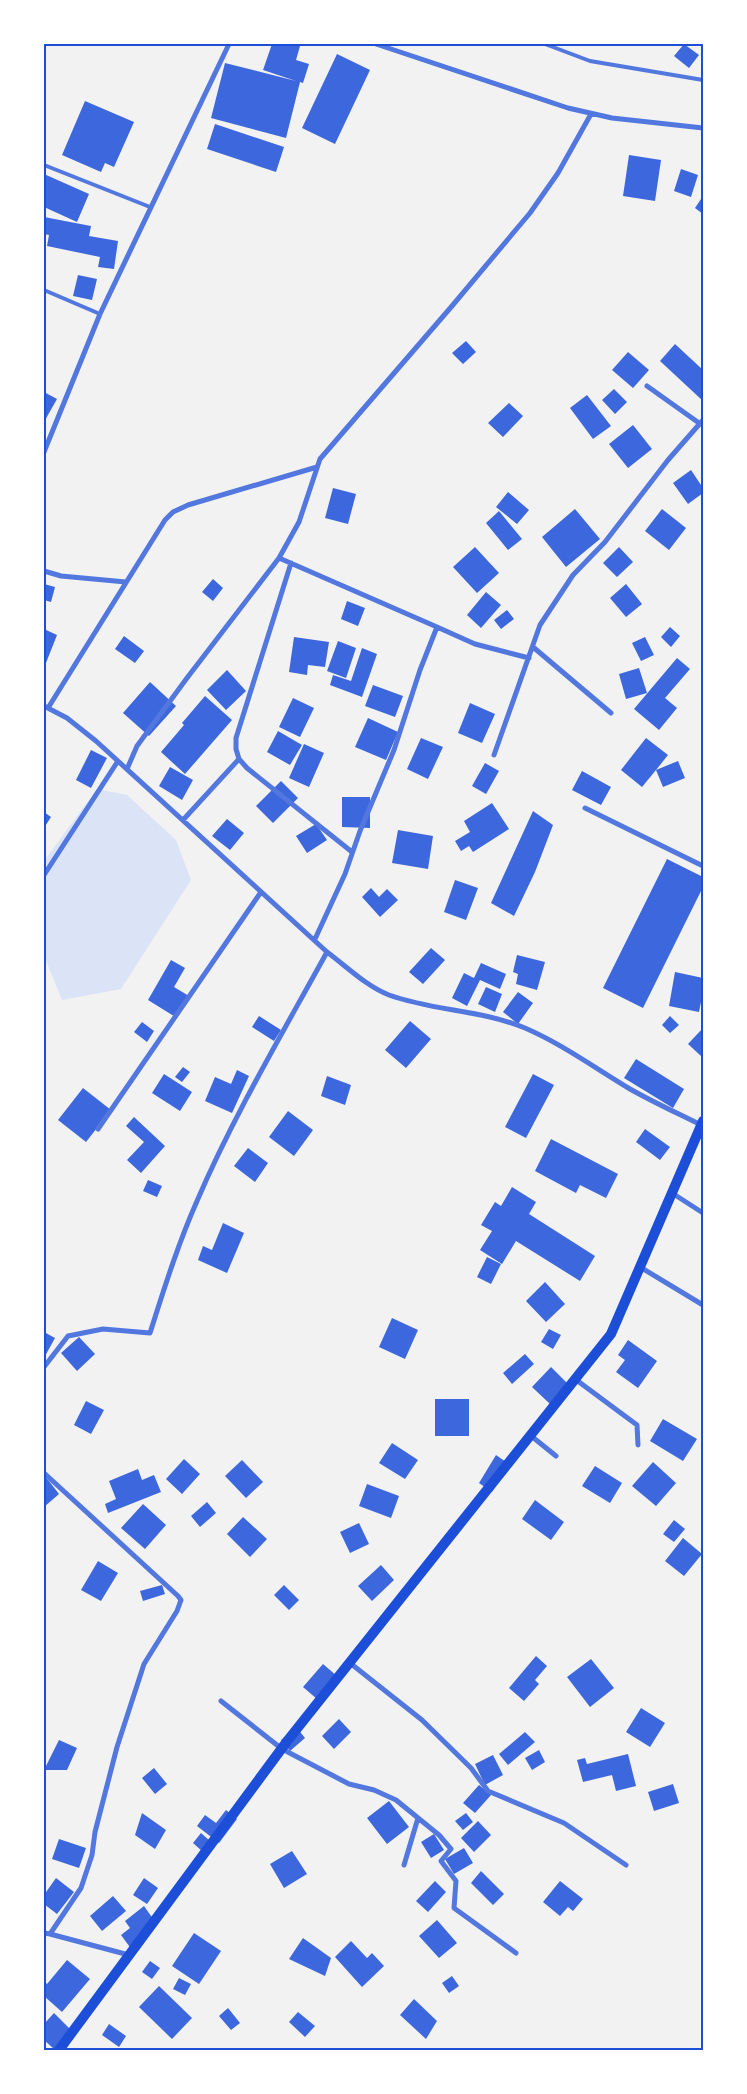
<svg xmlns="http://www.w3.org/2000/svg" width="747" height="2094" viewBox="0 0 747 2094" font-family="'Work Sans',sans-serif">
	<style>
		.green { fill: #dbe4f7 }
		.building { fill: #3d67dc }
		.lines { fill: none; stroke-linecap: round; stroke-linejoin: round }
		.service { stroke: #5277de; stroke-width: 4 }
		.minor { stroke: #5277de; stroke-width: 5 }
		.secondary { stroke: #1d4ed8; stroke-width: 10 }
		.neatline { fill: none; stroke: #1d4ed8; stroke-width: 2 }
	</style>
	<rect width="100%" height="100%" fill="#f2f2f2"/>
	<path class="green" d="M97 789 127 795 176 840 191 880 121 989 62 1000 44 956V861Z"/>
	<path class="building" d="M272 44H294L300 46 296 60 309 64 303 83 300 82 286 138 211 118 225 63 296 81 263 70Z
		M684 44 699 55 689 68 674 56Z
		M337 54 370 70 335 144 302 128Z
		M85 101 134 122 114 167 105 163 101 172 62 155Z
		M215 124 284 147 276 172 207 149Z
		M629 155 661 160 655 201 623 196Z
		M681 169 698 175 691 197 674 191Z
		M44 174 89 194 77 222 44 207Z
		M703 196V214L695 208Z
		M44 217 91 226 89 236 118 241 114 269 98 267 100 257 47 246 49 235 44 234Z
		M78 275 97 279 92 300 73 296Z
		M466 341 476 352 463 364 452 353Z
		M675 344 703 370V401L660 361Z
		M628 352 649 370 633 388 612 370Z
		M614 389 627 402 615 414 602 400Z
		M44 392 57 399 44 422Z
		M587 395 611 426 593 439 570 408Z
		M509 403 523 416 503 437 488 423Z
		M633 425 652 449 628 468 609 444Z
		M691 470 703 488V493L688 504 673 483Z
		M333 488 356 494 348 524 325 518Z
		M508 492 529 510 517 524 496 507Z
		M575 509 600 539 566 567 542 537Z
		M662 509 686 528 669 550 645 531Z
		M499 511 522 539 508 550 486 523Z
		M475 547 499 573 477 593 453 567Z
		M619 547 633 562 617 577 603 563Z
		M213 579 223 588 213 601 202 592Z
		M44 584 55 587 51 602 44 600Z
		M626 584 642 604 626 617 610 598Z
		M486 592 501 605 481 628 467 615Z
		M347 601 365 608 358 626 341 619Z
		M507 610 514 619 501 629 494 620Z
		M670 627 680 636 671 647 661 637Z
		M44 629 57 635 44 668Z
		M124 636 144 651 135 663 115 649Z
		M294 637 329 642 325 667 308 665 307 675 289 672Z
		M645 637 654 655 641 661 632 643Z
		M338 641 356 648 346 678 327 671Z
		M362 648 377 654 362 697 330 685 333 675 351 681Z
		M677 658 690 669 665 698 677 708 659 730 634 709Z
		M639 668 647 693 626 699 619 674Z
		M227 670 246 691 226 710 207 690Z
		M150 682 176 706 149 736 123 713Z
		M373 685 403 696 395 717 365 706Z
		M205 696 232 720 185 774 161 752 184 725 182 723Z
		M293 698 314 708 300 737 279 727Z
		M470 703 495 714 482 743 458 733Z
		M368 718 398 732 386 760 355 747Z
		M278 731 302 745 290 765 267 752Z
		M421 738 443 747 428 779 407 769Z
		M646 738 668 755 656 770 678 761 685 778 663 787 656 770 642 787 621 770Z
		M304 744 324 753 309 787 289 778Z
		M91 750 107 758 91 788 76 780Z
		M485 763 499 771 486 794 472 786Z
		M170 767 193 780 182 800 159 786Z
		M582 771 611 787 601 805 572 790Z
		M281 781 298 798 273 823 256 806Z
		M342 797H370V828L342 827Z
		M492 803 509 829 473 852 469 846 461 851 455 841 470 832 464 821Z
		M533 811 553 825 535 872 514 916 491 903Z
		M44 812 51 817 44 828Z
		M227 819 244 833 230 850 212 836Z
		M316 824 327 840 307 853 296 836Z
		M398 830 433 836 428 869 392 863Z
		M667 859 703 877V887L643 1008 603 988Z
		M455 880 478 888 466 920 444 912Z
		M371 888 379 897 387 889 398 900 380 917 362 897Z
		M431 948 445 960 423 984 409 972Z
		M517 955 545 962 537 990 516 984 518 974 513 972Z
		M171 960 185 968 174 987 189 996 177 1018 148 1000Z
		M481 963 506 974 500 989 480 980 467 1006 452 998 464 973 474 978Z
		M675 972 703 978V992L699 1012 669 1006Z
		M486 987 502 994 495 1012 478 1004Z
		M518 992 533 1003 518 1024 503 1012Z
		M259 1016 281 1030 274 1041 252 1027Z
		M670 1016 679 1025 670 1033 662 1025Z
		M410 1021 431 1039 406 1068 385 1050Z
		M142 1022 154 1031 147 1042 134 1032Z
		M703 1028V1054L701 1056 688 1044Z
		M636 1059 684 1089 673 1108 624 1078Z
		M183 1067 190 1072 182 1082 175 1077Z
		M237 1070 249 1076 232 1113 205 1101 215 1077 231 1084Z
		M164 1074 192 1092 180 1111 152 1093Z
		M533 1074 554 1085 526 1138 505 1127Z
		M327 1076 351 1085 345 1105 321 1096Z
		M83 1088 111 1110 86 1142 58 1120Z
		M288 1111 313 1130 294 1156 269 1137Z
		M134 1117 165 1146 141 1173 127 1160 144 1142 126 1126Z
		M645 1129 670 1147 660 1160 636 1142Z
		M551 1139 618 1174 606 1198 580 1185 576 1193 535 1171Z
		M248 1148 268 1163 255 1182 234 1166Z
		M148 1180 162 1186 157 1197 143 1191Z
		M512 1187 536 1202 529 1214 595 1256 580 1281 516 1241 502 1264 480 1250 492 1231 481 1225 495 1202 501 1206Z
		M223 1223 244 1233 227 1273 198 1260 203 1246 212 1250Z
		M487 1257 501 1264 491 1284 477 1277Z
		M545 1282 565 1304 546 1322 526 1301Z
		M392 1318 418 1330 405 1359 379 1347Z
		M549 1329 561 1335 553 1349 541 1342Z
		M44 1332 55 1338 44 1358Z
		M79 1337 95 1354 77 1371 61 1353Z
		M628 1340 657 1361 638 1388 616 1372 625 1360 618 1355Z
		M525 1354 534 1364 512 1384 503 1373Z
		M551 1367 569 1385 550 1404 532 1387Z
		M435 1399H469V1436H435Z
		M86 1401 104 1410 91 1434 74 1425Z
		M663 1419 697 1439 683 1461 650 1441Z
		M392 1443 418 1460 405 1479 379 1463Z
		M496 1455 509 1464 492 1492 479 1483Z
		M184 1459 200 1474 182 1494 166 1479Z
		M242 1460 263 1482 246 1498 225 1476Z
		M653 1462 676 1483 656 1506 632 1486Z
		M595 1466 622 1483 610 1503 582 1486Z
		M138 1469 142 1480 154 1475 161 1492 108 1513 105 1504 116 1499 109 1481Z
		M45 1476 59 1494 44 1507V1478Z
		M367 1484 399 1496 391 1518 359 1506Z
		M535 1500 564 1522 551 1540 522 1519Z
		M207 1502 216 1513 200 1527 191 1516Z
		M143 1504 166 1525 145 1549 121 1528Z
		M243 1517 267 1539 250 1557 227 1534Z
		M674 1520 685 1529 674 1542 663 1534Z
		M359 1523 369 1544 350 1553 340 1532Z
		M683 1538 702 1554 684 1576 665 1561Z
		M98 1561 118 1573 101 1601 81 1590Z
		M381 1565 394 1580 372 1601 358 1586Z
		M162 1585 165 1594 143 1601 140 1591Z
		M284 1585 299 1600 289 1610 274 1595Z
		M536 1656 547 1666 535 1680 539 1684 524 1701 509 1688Z
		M591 1659 614 1688 590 1707 567 1677Z
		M323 1664 337 1676 317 1699 303 1687Z
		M641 1708 665 1723 650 1747 626 1732Z
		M339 1719 351 1732 334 1749 322 1736Z
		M297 1728 305 1738 290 1751 281 1740Z
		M525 1732 535 1742 508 1765 499 1754Z
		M59 1740 77 1748 67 1770H44Z
		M539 1750 545 1762 532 1770 525 1758Z
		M628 1754 636 1786 616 1791 612 1775 583 1782 577 1760 585 1758 587 1764Z
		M493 1755 503 1775 485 1785 475 1764Z
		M154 1768 167 1784 155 1794 142 1778Z
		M673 1784 679 1803 654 1811 648 1792Z
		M479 1785 491 1795 475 1813 463 1803Z
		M389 1801 409 1827 387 1844 367 1818Z
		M226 1810 237 1819 219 1843 197 1826 205 1815 216 1823Z
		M142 1813 166 1830 155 1849 135 1835Z
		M466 1813 473 1822 463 1830 455 1821Z
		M478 1821 491 1835 474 1852 461 1838Z
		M201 1833 210 1841 202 1851 193 1843Z
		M434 1834 444 1850 431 1858 421 1842Z
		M59 1839 86 1848 79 1868 52 1859Z
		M464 1848 473 1863 454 1874 445 1859Z
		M292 1851 307 1874 284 1888 270 1864Z
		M481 1871 504 1894 493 1905 471 1883Z
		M56 1878 74 1892 57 1914 44 1904V1895Z
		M144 1878 158 1888 147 1904 133 1895Z
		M435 1881 446 1892 428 1912 416 1901Z
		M560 1881 583 1899 573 1911 568 1907 560 1916 543 1902Z
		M113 1896 126 1911 102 1931 90 1916Z
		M144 1906 156 1923 132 1950 121 1935 130 1928 125 1921Z
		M437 1920 457 1943 439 1958 419 1936Z
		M194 1933 221 1951 199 1984 172 1966Z
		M303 1938 331 1958 325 1976 289 1959Z
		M351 1941 367 1958 372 1953 384 1966 362 1987 335 1957Z
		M67 1960 90 1979 62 2012 44 1996V1981L47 1984Z
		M150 1961 160 1968 152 1979 142 1972Z
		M452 1976 459 1986 449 1993 442 1983Z
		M179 1978 191 1984 185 1995 173 1989Z
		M159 1986 192 2018 172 2039 139 2007Z
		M414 1999 437 2021 426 2039 400 2015Z
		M228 2008 240 2023 231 2030 219 2016Z
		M298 2012 315 2026 305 2037 289 2022Z
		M54 2013 71 2030 54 2049 44 2040V2024Z
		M109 2024 126 2036 119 2047 102 2035Z"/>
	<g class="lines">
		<path class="service" d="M545 44 590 61 703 80
			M44 165 150 207
			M44 290 100 314"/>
		<path class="minor" d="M376 44 568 108 612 118 703 128
			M647 386 699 423
			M44 452 100 314 229 44
			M279 558 437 627 420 670 394 750 360 831 345 874 315 939
			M291 563 236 738V749L239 759 247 768 352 852
			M44 571 61 576 126 582
			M437 627 475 644 529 658
			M533 647 611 713
			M44 706 67 718 96 741 327 952C346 966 366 986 389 995 433 1011 482 1010 525 1028 562 1044 595 1068 630 1089 653 1102 677 1113 701 1125
			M48 708 165 520 173 512 188 505 317 467
			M494 755 540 625 573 575 605 542 668 460 703 420
			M127 769 137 746 187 678 279 558 299 522 320 459 452 306 530 213 558 173 591 114
			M585 808 703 866
			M183 820 239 759
			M44 875 118 761
			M98 1129 261 892
			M672 1193 703 1213
			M640 1267 703 1305
			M44 1367 68 1336 103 1329 150 1333C164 1289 178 1244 197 1201 234 1115 282 1034 327 952
			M575 1379 637 1425 638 1445
			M530 1435 556 1456
			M44 1473 178 1596 181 1600 177 1611 144 1664 117 1747 95 1832 92 1855 81 1888 50 1934 44 1933
			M350 1663 422 1720 471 1768 488 1791 564 1823 626 1865
			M221 1701 282 1749 349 1784 374 1790 396 1800 439 1835 451 1849 441 1861 456 1881 454 1908 516 1953
			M404 1865 418 1818
			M50 1934 129 1955"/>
		<path class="secondary" d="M59 2050 288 1740 611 1334 703 1121"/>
	</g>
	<rect width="747" height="2094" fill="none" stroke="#ffffff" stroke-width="90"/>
	<rect x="45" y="45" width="657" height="2004" class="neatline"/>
</svg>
